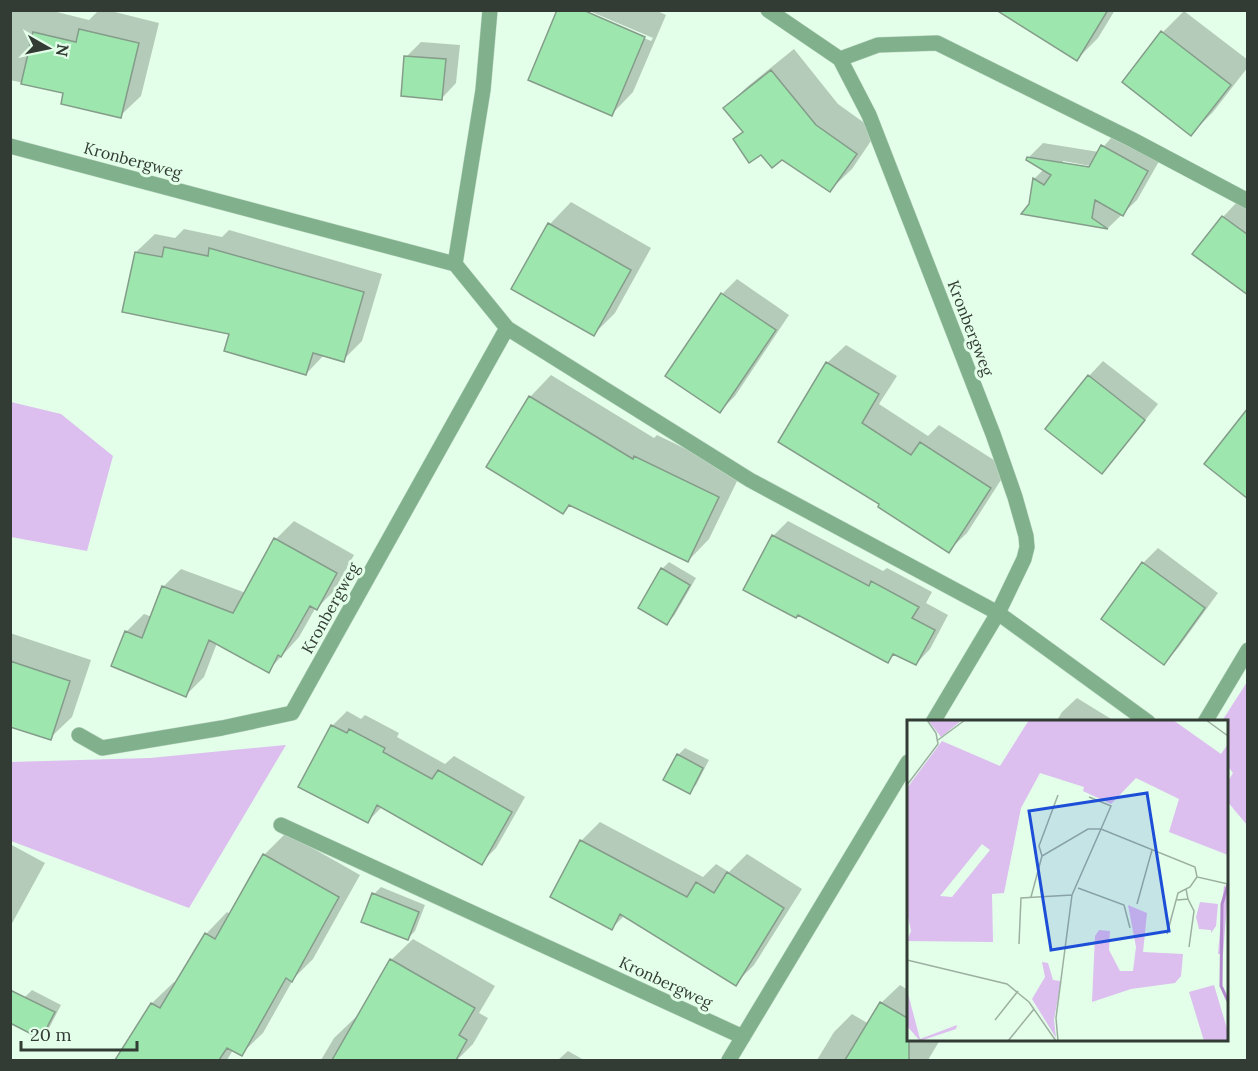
<svg xmlns="http://www.w3.org/2000/svg" width="1258" height="1071" viewBox="0 0 1258 1071" font-family="Lora,serif">
	<style>
		.green { fill: #dcbeef }
		.shadow { fill: #0003; fill-rule: evenodd }
		.building { fill: #9de7af; stroke: #849c89; stroke-width: 1.5 }
		.lines { fill: none; stroke-linecap: round; stroke-linejoin: round }
		.lane-casing { stroke: #c3dbc8; stroke-width: 16 }
		.street-casing { stroke: #c3dbc8; stroke-width: 16 }
		.lane { stroke: #80b18c; stroke-width: 15 }
		.street { stroke: #80b18c; stroke-width: 15 }
		.labels { text-anchor: middle; dominant-baseline: central; stroke-width: 6; stroke-linejoin: round; paint-order: stroke }
		.street-label { font-size: 16px; fill: #323c34; stroke: #e3fee9 }
		.inset-river { fill: none; stroke: #b48ace; stroke-width: 3 }
		.inset-road { fill: none; stroke: #9cb0a1; stroke-width: 1.5 }
		.view { fill: #1d4ed8; fill-opacity: 0.15; stroke: #1d4ed8; stroke-width: 3 }
		.inset-edge { fill: none; stroke: #323c34; stroke-width: 3 }
	</style>
	<rect width="100%" height="100%" fill="#e3fee9"/>
	<path class="green" d="M11 402 61 414 113 456 87 551 11 537Z
		M1247 682V825L1227 801V783L1233 773 1227 765 1226 722 1222 721Z
		M286 745 189 908 11 841V762L150 758Z"/>
	<path class="shadow" d="M10 10H49L89 20 99 10H107L159 23 141 96 120 116 65 92 10 80Z
		M579 10 651 41 653 38 587 10H655L666 15 633 92 612 114Z
		M1022 10H1115L1098 38 1077 59Z
		M1184 11 1248 60V67L1213 112 1191 134 1163 32Z
		M421 42 460 45 456 83 442 98 406 57Z
		M794 49 838 104 877 132 852 169 830 190 782 158 761 153 735 139 744 131 725 108 747 87Z
		M1117 131 1162 156 1137 200 1108 228 1024 213 1030 205 1034 179 1044 169 1029 157 1043 143 1099 152ZM1063 161 1096 167V170L1063 164Z
		M571 202 651 248 615 313 594 334 513 289 550 224Z
		M1237 202 1248 210V274L1223 217Z
		M184 229 222 237 229 230 382 274 362 341 343 360 324 355 306 374 231 333 136 252 155 234 175 238Z
		M737 279 789 315 735 396 720 411 722 294Z
		M846 345 897 376 879 404 928 436 939 425 1008 469 967 533 948 551 882 504 827 363Z
		M1103 361 1158 404 1116 457 1102 472 1047 429 1089 376Z
		M551 375 654 438 657 435 740 475 709 539 688 561 571 504 563 512 530 397Z
		M294 521 354 555 335 590 317 608 316 607 299 637 268 671 217 643 204 677 186 695 126 632 144 614 152 617 163 587 181 569 246 593 276 539Z
		M788 521 883 571 887 568 932 592 926 603 948 615 930 649 916 664 896 653 888 661 799 614 745 589 773 536Z
		M1158 548 1218 593 1178 648 1164 663 1103 618 1143 563Z
		M669 562 696 578 674 616 667 623 662 569Z
		M10 633 91 660 72 717 50 738 10 725Z
		M1077 698 1116 722H1056L1062 712Z
		M347 711 361 719 365 715 399 733 397 737 445 764 454 756 525 797 496 848 481 863 383 806 367 822 332 726Z
		M685 748 709 760 696 785 689 792 678 755Z
		M600 822 703 877 716 864 729 872 747 854 802 889 754 965 735 984 625 915 612 928 552 896 581 841Z
		M286 833 360 875 313 959 294 978 263 1033 241 1054 233 1050 227 1060H117L152 1003 174 982 177 984 206 934 227 912 230 914 264 855Z
		M10 844 45 863 10 927Z
		M381 887 425 905 415 931 408 938 374 894Z
		M413 939 495 986 479 1013 488 1018 473 1044 457 1060H321L334 1038 356 1017 358 1018 391 960Z
		M900 985 908 990V1040H940L928 1060H817L834 1032 852 1014 869 1024 881 1003Z
		M32 990 61 1005 48 1030 41 1037 12 1022 25 997Z
		M568 1051 584 1060H558Z"/>
	<path class="building" d="M557 10H583L645 37 612 116 528 80Z
		M996 10H1108L1077 61Z
		M79 29 139 43 121 118 61 104 63 93 21 84 33 32 76 42Z
		M1161 31 1231 85 1191 136 1122 82Z
		M404 56 446 59 442 100 401 96Z
		M771 70 816 125 857 154 830 192 782 160 772 168 761 155 749 163 733 139 743 132 723 108Z
		M1101 145 1148 171 1123 216 1095 200 1092 218 1108 229 1021 214 1029 204 1033 178 1044 185 1051 175 1026 160 1027 157 1089 167Z
		M1222 216 1248 235V295L1192 254Z
		M548 223 631 270 594 336 511 289Z
		M164 247 208 256 209 248 364 292 344 362 313 353 306 375 224 351 229 334 122 312 135 252 162 257Z
		M721 293 776 330 720 413 665 376Z
		M826 362 879 394 862 423 911 455 920 442 991 488 949 553 878 507 879 504 778 442Z
		M1088 375 1145 420 1102 474 1045 429Z
		M529 396 633 459 634 456 719 497 688 562 569 505 563 514 486 467Z
		M1248 408V499L1204 464Z
		M772 535 869 586 871 581 919 607 912 618 935 630 916 665 893 654 888 663 798 615 796 618 743 590Z
		M274 538 337 573 317 610 310 606 281 657 278 655 269 673 209 640 186 697 111 666 125 631 142 638 162 586 233 613Z
		M1142 562 1205 608 1164 665 1101 619Z
		M661 568 690 585 667 625 638 608Z
		M10 661 70 681 51 740 10 727Z
		M331 725 347 733 349 729 385 748 383 752 432 779 438 770 512 812 482 865 377 805 368 823 298 787Z
		M677 754 703 768 690 794 663 780Z
		M580 840 687 897 696 882 714 893 727 872 784 908 736 986 620 914 612 930 550 897Z
		M263 854 339 897 292 982 286 978 242 1056 227 1048 219 1060H115L151 1003 160 1008 205 933 215 939Z
		M372 893 419 912 408 940 361 922Z
		M390 959 475 1008 459 1035 467 1040 456 1060H332Z
		M10 990 55 1012 41 1039 10 1023Z
		M880 1002 909 1019V1060H845Z"/>
	<g class="lines">
		<g class="lane-casing">
			<path id="lane" d="M998 613 1148 722
				M1205 722 1248 650"/>
		</g>
		<g class="street-casing">
			<path id="street" d="M768 10 840 59 869 115 993 434 1015 497 1026 536 1027 547 1024 559 998 613
				M840 59 878 45 937 43 1133 140 1248 201
				M10 146 455 264 507 328 750 480 998 613 933 722
				M455 264 483 90 490 10
				M79 735 102 748 222 728 292 713 507 328
				M281 825 743 1037
				M729 1060 908 762"/>
		</g>
		<use href="#lane" class="lane"/>
		<use href="#street" class="street"/>
	</g>
	<g class="labels">
		<g class="street-label">
			<text transform="translate(133 160) rotate(15)">Kronbergweg</text>
			<text transform="translate(971 328) rotate(69)">Kronbergweg</text>
			<text transform="translate(330 608) rotate(-61)">Kronbergweg</text>
			<text transform="translate(666 982) rotate(25)">Kronbergweg</text>
		</g>
	</g>
	<g transform="translate(907 720)">
		<rect width="321" height="321" fill="#e3fee9"/>
		<path d="M21 0H55L34 17ZM122 0H266L314 34 321 24V135L262 112 272 79 229 58 204 84 176 71 177 67 133 53 114 88 97 173 85 174 86 222 0 221 4 211 0 191V68L35 21 93 46ZM75 124 83 130 45 177 33 176ZM317 165 321 171 316 234H311ZM293 182 311 184 309 206 304 213V210L292 209 289 197ZM221 185 240 193 236 232 276 234 274 256 268 263 224 269 185 282 188 216 192 210 203 211 202 230 213 251H226L229 227ZM135 242 141 243 146 260 154 261 147 300 149 318 125 279 138 257ZM307 265 321 312V321H297L282 272ZM0 270 13 319 50 305 49 309 13 321 0 306Z" fill="#dcbeef" fill-rule="evenodd"/>
		<path class="inset-river" d="M321 164 315 184 314 266 321 281"/>
		<path class="inset-road" d="M299 0 321 16M31 20 58 0M0 65 31 24 29 13 20 0M135 136 132 126 151 75M171 168 217 185 223 208M124 177 135 136 181 109H194L204 86 182 77M281 179 287 191 282 227M270 180 281 179 279 169M230 184 245 130M260 214 271 173 283 167 290 157M112 224 114 178 165 175M0 240 100 264 122 282 149 321M88 300 111 271M101 321 127 289M151 321 149 298 165 175 194 109 288 147 290 157 321 164"/>
		<path class="view" d="M240 73 262 211 144 230 122 91Z"/>
		<rect width="321" height="321" class="inset-edge"/>
	</g>
	<rect width="1258" height="1071" fill="none" stroke="#323c34" stroke-width="24"/>
	<g transform="translate(48 48) rotate(99)" stroke="#e3fee9" stroke-width="4.5" paint-order="stroke">
	<path d="M0-4.5L10 22L0 15L-10 22Z" fill="#323c34"/>
	<text y="-9" font-size="16" font-weight="bold" text-anchor="middle" fill="#323c34">N</text>
	</g>
	<path d="M21 1041v9h116v-9" fill="none" stroke="#323c34" stroke-width="3"/>
	<text x="30" y="1041" font-size="18" fill="#323c34" stroke="#e3fee9" stroke-width="4.5" paint-order="stroke">20 m</text>
</svg>
